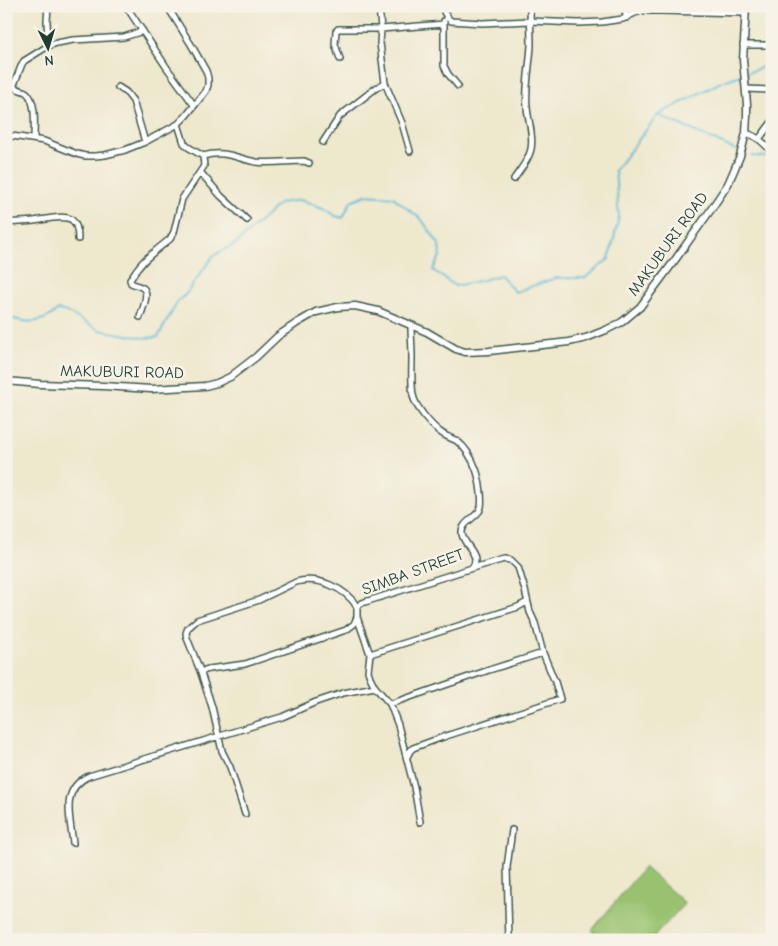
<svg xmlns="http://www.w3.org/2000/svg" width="778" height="946" viewBox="0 0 778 946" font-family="'Comic Neue',sans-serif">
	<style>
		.green { fill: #99c26f; stroke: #5c8052 }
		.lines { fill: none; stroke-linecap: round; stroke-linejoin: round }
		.stream { stroke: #54b7d2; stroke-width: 2 }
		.minor-casing { stroke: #3e574b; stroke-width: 8 }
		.tertiary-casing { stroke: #3e574b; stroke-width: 9 }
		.minor { stroke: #fff; stroke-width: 5 }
		.tertiary { stroke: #fff; stroke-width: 6 }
		.labels { text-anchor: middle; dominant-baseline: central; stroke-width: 5; stroke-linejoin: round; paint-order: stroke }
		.street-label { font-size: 16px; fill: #1f3d34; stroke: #f7f3e8 }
	</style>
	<rect width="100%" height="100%" fill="#f7f3e8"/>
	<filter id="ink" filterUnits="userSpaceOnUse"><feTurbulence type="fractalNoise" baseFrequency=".02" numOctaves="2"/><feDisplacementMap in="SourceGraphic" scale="10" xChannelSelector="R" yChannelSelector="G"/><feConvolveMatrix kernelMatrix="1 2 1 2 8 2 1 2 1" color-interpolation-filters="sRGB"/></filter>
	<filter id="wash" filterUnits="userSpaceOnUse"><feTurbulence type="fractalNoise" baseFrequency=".0096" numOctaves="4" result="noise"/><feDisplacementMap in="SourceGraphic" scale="20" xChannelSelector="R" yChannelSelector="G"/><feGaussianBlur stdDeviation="1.12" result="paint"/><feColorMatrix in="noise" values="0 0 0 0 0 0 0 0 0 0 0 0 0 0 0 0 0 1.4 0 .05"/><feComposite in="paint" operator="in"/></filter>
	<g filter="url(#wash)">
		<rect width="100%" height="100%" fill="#eee8cd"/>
		<path class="green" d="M644 867 685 903 651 940H603L592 930Z"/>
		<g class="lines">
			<path class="stream" d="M658 115 736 150
				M752 156 772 157
				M6 318C12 318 17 320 23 321 36 324 49 318 58 310L67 312 99 330 144 338 158 337 178 301 186 294 213 256 237 243 280 203 301 200 323 208 335 216 343 218 351 201 366 195 393 197 422 220 439 244 440 256 433 270 455 286 483 280 500 275 515 292 556 278H585L609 259 619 217 615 170 658 115 721 82 772 64"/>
		</g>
	</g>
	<g filter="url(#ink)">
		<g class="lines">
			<g class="minor-casing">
				<path id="minor" d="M48 6 47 21 48 46
					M126 6 167 68 194 105
					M379 6 381 29 380 43 385 83 402 123 410 151
					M443 6 444 12 447 17 451 21 482 23 530 21 578 23 602 22 623 19 635 13 642 11H661L745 13
					M625 6 626 18
					M444 21V66L448 74 458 86
					M743 45H772
					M340 59 335 44 336 31 338 29H381L444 24
					M118 87 126 92 133 101 145 142
					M746 89 772 90
					M746 133C757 136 765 143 772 153
					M6 135 44 141 77 154 85 156H95L105 155 125 150 145 142 178 124 186 116 206 91 208 85V78L206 71 192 46 167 6
					M34 139C34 126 37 103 27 93 24 90 18 90 13 87L22 64 24 61 48 46 57 43 73 40 124 37 143 31
					M759 139 772 122
					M323 142 340 116 376 88 385 83
					M203 156C226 150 235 158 256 162 272 164 288 161 304 161L309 163
					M200 172 221 196 247 220
					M514 179C520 170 529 160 531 149 534 135 528 121 527 107 525 86 530 66 531 45 531 32 530 19 530 6
					M6 223C15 222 25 222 34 221 43 220 64 214 72 220 77 224 78 233 78 239
					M140 317C142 310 150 294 143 288 140 286 135 285 131 283L130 280C141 260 153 253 170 239L174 232 182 199 204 166 203 156 188 147 184 143 178 124
					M411 326C411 336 412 347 412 357 412 369 411 383 413 395 415 407 431 425 440 432 445 436 451 438 457 441 466 448 472 458 476 469 479 477 484 502 480 510 474 519 461 523 462 534 464 546 482 555 472 568L368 601 362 603 357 607V617L370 654 368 671 370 677 375 687 390 704 398 725 414 787 420 822
					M370 654 518 607 527 602
					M201 673 187 638 186 633 188 628 197 620 259 600 296 582C318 576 346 588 357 607
					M390 704 489 670 543 653
					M407 757 410 751 413 748 443 737 560 699 555 682 543 653 535 623 530 612 525 590 518 567 511 560 505 559 472 568
					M245 814 230 767 222 751 212 707 201 673 205 670 209 669 245 664 346 630 354 624 357 617
					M73 843C70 817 60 789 89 776L249 727 282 717 316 702 343 693 375 687
					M509 940 507 867 512 830"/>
			</g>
			<g class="tertiary-casing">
				<path id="tertiary" d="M6 381 40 384 103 386 151 389 205 386 217 383 230 377 256 357 278 336 297 323 316 312 338 307 355 306 378 311 427 332 456 349 465 352 489 351 569 342 586 338 606 330 622 322 640 307 675 260 710 211 728 184 735 168 740 156 746 133 747 116V104L743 60 746 6"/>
			</g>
			<use href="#minor" class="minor"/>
			<use href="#tertiary" class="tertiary"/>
		</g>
	</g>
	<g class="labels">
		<g class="street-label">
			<text transform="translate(668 244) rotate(-54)">MAKUBURI ROAD</text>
			<text transform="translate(122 372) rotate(1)">MAKUBURI ROAD</text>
			<text transform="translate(413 572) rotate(-20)">SIMBA STREET</text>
		</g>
	</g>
	<rect width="778" height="946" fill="none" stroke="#f7f3e8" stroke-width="25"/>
	<g transform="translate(48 48) rotate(175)" stroke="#f7f3e8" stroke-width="4" paint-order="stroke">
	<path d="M0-4L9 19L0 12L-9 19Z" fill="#1f3d34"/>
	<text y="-8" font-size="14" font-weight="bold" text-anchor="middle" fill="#1f3d34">N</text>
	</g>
</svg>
